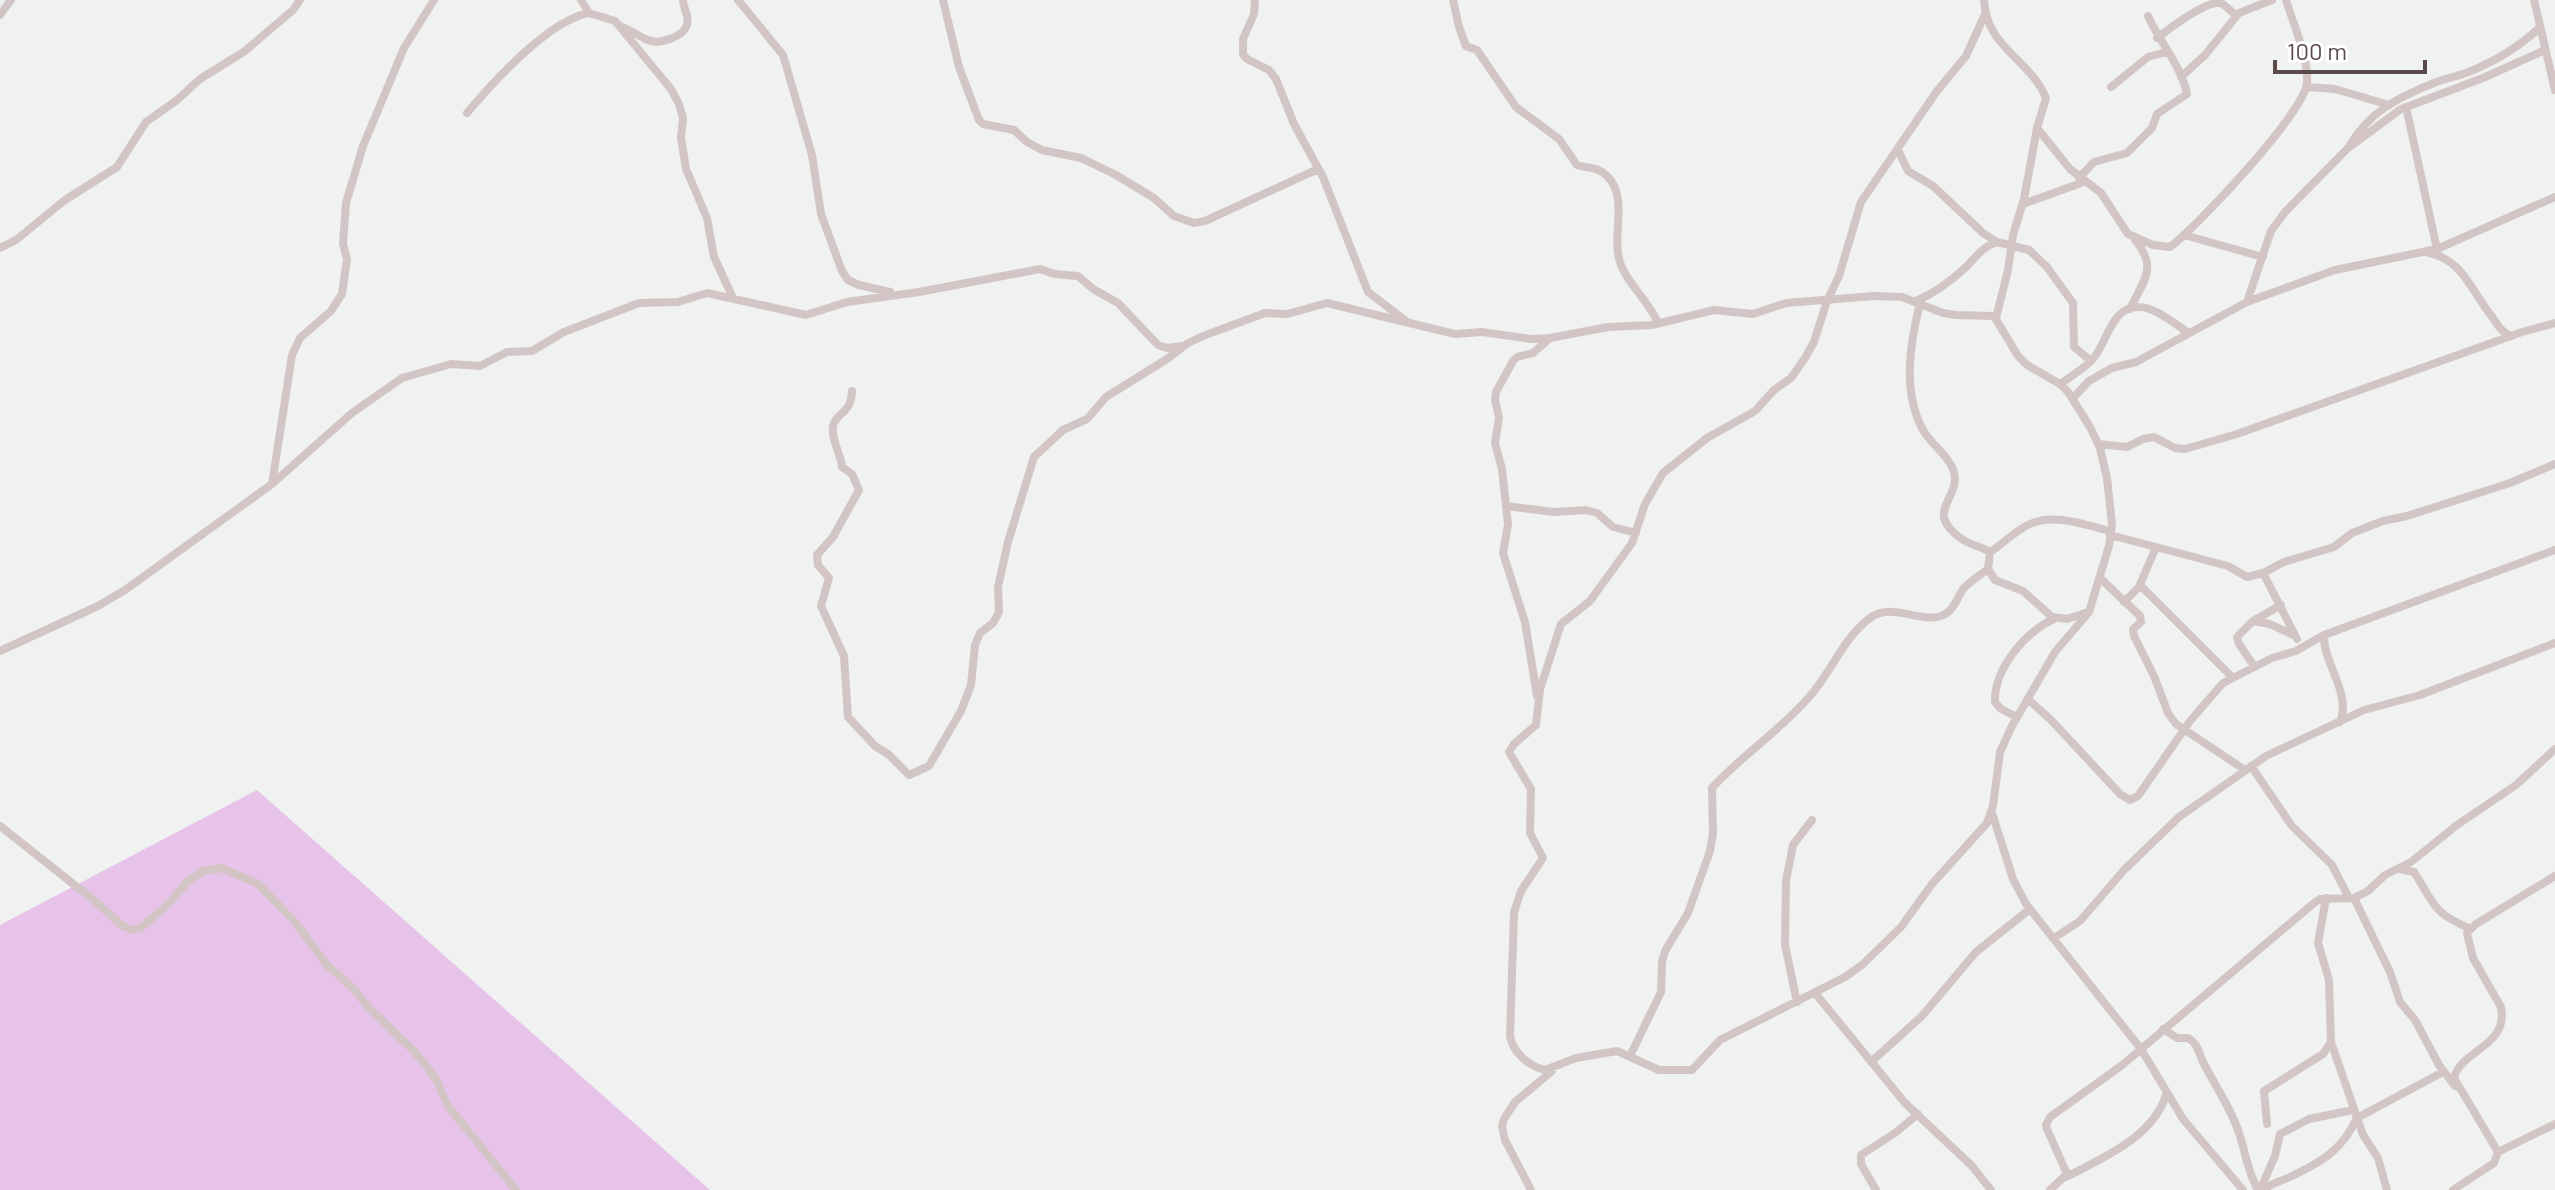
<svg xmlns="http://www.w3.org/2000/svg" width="2555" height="1190" viewBox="0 0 2555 1190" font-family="Barlow,sans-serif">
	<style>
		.green { fill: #e7c3ea }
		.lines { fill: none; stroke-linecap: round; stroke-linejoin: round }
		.minor { stroke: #d3c5c5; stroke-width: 8 }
	</style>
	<rect width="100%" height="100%" fill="#f0f2f1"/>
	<path class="green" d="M257 790 710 1190H0V925Z"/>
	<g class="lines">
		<path class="minor" d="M581 0 589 13 615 21 671 89 679 104 683 118 681 138 686 169 707 218 714 257 733 298
			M738 0 783 55 812 155 821 214 842 271 848 280 859 285 890 292
			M943 0 959 67 979 120 983 124 1014 130 1027 142 1042 150 1081 158 1116 175 1154 198 1174 216 1194 223 1205 221 1318 169
			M1255 0 1254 14 1243 39V54L1247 59 1269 70 1276 79 1294 124 1323 177 1368 292 1406 321
			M1453 0 1459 27 1466 46 1477 50 1516 107 1559 139 1577 165C1587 168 1598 167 1606 175 1629 196 1612 233 1619 259 1625 282 1649 301 1658 323
			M1984 0C1986 48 2031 60 2046 98L2037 128 2024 199 2013 235 2008 270 1996 318
			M2534 0 2555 90
			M0 15 11 0
			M620 26C630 30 639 36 648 40 659 45 683 37 687 25 690 17 683 8 683 0
			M2157 38C2169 29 2206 0 2221 3 2227 6 2230 12 2237 15
			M2181 77 2205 55 2239 13 2272 0
			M2111 87 2148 57 2166 52
			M2306 87 2335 89 2389 105
			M2406 107 2437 249
			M467 113C493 82 549 20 589 13
			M2037 128 2070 169 2101 193 2128 234 2153 245 2170 247C2197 227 2304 113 2307 83 2309 59 2293 23 2286 0
			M2350 145C2370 111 2399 97 2434 83 2446 78 2459 76 2471 71 2495 61 2520 46 2539 28
			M1898 150 1908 171 1933 186 1983 233 1997 242 2029 250 2047 267 2073 303 2074 347 2091 361
			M2079 178 2094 162 2127 153 2152 128 2157 114 2187 94C2182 67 2159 41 2148 16
			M2023 204 2084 182
			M2184 235 2263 257
			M0 248 16 240 65 200 117 167 146 122 177 100 200 79 245 51 293 10 300 0
			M2429 253C2463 260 2470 289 2490 314 2498 324 2499 331 2511 336
			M1916 301C1935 293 1950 282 1966 267 1976 257 1982 247 1997 242
			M2247 302 2271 231 2285 212 2348 148 2401 109 2483 78 2545 50
			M1920 303C1910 343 1902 392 1923 430 1930 443 1947 454 1953 469 1964 498 1921 511 1962 539 1970 545 1981 546 1990 552L1988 569 1995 580 2023 591 2052 617 2067 619 2088 612
			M2130 309C2144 280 2158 267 2135 240
			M2060 384C2070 377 2082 370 2091 361 2107 346 2110 306 2139 307 2155 307 2176 325 2189 333
			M852 391C851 415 836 412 833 426 831 440 841 454 842 467L852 474 859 490 833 537 817 555 818 565 829 578 821 606 844 656 848 717 875 746 888 754 909 775 929 766 961 711 971 685 975 645 980 633 993 623 999 612 998 587 1008 542 1034 457 1063 430 1087 419 1106 397 1167 359 1188 343 1203 336 1265 313 1287 314 1327 303 1455 334 1482 332 1531 339 1550 338 1608 327 1652 325 1714 310 1753 314 1786 303 1874 296 1902 297 1943 313 1956 315 1994 316 2018 356 2027 365 2060 384 2068 392 2090 427 2100 448 2107 478 2112 524 2109 546 2089 612 2055 652 2012 726 2000 752 1993 806 1987 823 1932 884 1901 927 1862 965 1845 977 1720 1040 1692 1070H1659L1617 1051 1576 1058 1545 1070C1529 1066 1513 1053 1510 1036L1514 912 1521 891 1543 858 1530 833 1531 789 1509 752 1514 744 1536 725 1540 689 1561 624 1590 601 1632 543 1645 504 1663 473 1707 438 1755 411 1774 390 1791 378 1805 358 1814 342 1827 301 1839 276 1861 202 1937 91 1966 56 1986 12
			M2073 398 2089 381 2112 368 2136 362 2247 302 2335 270 2437 249 2555 197
			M2098 444 2127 447 2143 439 2154 437 2175 448 2185 449 2237 434 2522 332 2555 323
			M272 484 292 355 300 338 331 311 342 294 347 259 343 244 346 203 363 146 404 48 434 0
			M1507 506 1554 512 1586 510 1597 513 1613 527 1636 533
			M2110 535 2228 566 2247 577 2263 573 2284 562 2334 547 2352 533 2383 521 2407 516 2510 483 2555 464
			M1990 552C2001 545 2010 536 2021 529 2047 510 2083 524 2110 531
			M2263 573 2297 639
			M2100 578 2140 616 2141 622 2133 629 2134 636 2154 676 2168 713 2176 724 2245 770
			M2140 585 2232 677
			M2124 602 2139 587 2156 547
			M2253 621 2270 624 2291 634
			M2324 635C2323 664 2352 693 2340 722
			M0 651 98 606 125 590 272 484 352 413 402 378 451 364 480 366 507 352 532 351 564 332 639 303 678 302 707 293 806 315 847 302 919 292 1040 269 1054 274 1078 276 1093 289 1118 303 1158 345 1167 348 1183 346
			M2254 666 2239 644 2237 637 2253 621 2281 605
			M1537 696 1525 622 1503 553 1508 524 1502 469 1495 443 1499 418 1495 400 1496 392 1513 361 1517 357 1533 353 1550 338
			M2028 699 2052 721 2120 794 2130 800 2138 796 2190 721 2223 683 2272 658 2296 651 2324 635 2555 550
			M2017 717 2001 709 1995 702C1994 668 2026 631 2056 618
			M2251 766 2292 826 2332 865 2349 898
			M1992 813 2013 879 2026 904 2141 1049 2183 1119 2243 1190
			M0 826 96 902 121 925 133 930 141 928 166 906 189 880 204 871 222 868 258 884 295 922 327 965 353 988 368 1007 415 1052 436 1079 448 1106 516 1190
			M2400 869 2414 872C2434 903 2432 913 2471 929
			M2326 898 2318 943 2329 980 2331 1042 2363 1135 2378 1158 2387 1190
			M2354 898 2390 972 2400 1002 2415 1020 2439 1065 2455 1086
			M2054 938 2080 921 2124 870 2179 817 2266 756 2364 710 2420 695 2555 643
			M1815 993 1905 1103 1972 1166 1991 1190
			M1797 1002 1785 945 1786 881 1793 845 1812 820
			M2163 1029 2177 1038H2188C2199 1044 2198 1053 2204 1064 2216 1087 2232 1110 2240 1136 2246 1155 2248 1173 2258 1190
			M1630 1056 1661 992 1662 962 1665 951 1688 913 1710 851 1713 834 1712 788C1742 755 1780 731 1810 696 1831 672 1844 637 1870 618 1892 602 1918 623 1941 616 1955 611 1956 598 1964 588 1971 581 1980 575 1988 569
			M1871 1062 1922 1016 1976 952 2030 909
			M2267 1124 2264 1091 2323 1054 2331 1042
			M2498 1152 2555 1124
			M2066 1177C2103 1158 2153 1137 2166 1095
			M1531 1190 1505 1140 1502 1126 1504 1119 1515 1102 1552 1071
			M1876 1190 1861 1164V1155L1895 1133 1918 1114
			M2050 1190 2067 1174 2047 1129 2046 1125 2050 1117 2121 1066 2314 903 2320 899 2354 898 2368 891 2385 875 2411 862 2457 825 2516 785 2555 749
			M2260 1190 2275 1156 2280 1134 2309 1119 2353 1110
			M2264 1190C2272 1182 2282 1181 2292 1176 2323 1161 2342 1150 2357 1118L2443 1072
			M2453 1190 2494 1163 2498 1152 2454 1078C2460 1050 2509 1047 2501 1007L2473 958 2467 933 2476 924 2555 876"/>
	</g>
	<path d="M2275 60v12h150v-12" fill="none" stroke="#5b4a4a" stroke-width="4"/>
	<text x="2287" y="60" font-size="24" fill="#5b4a4a" stroke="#ffffff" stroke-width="6" paint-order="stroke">100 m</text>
</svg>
